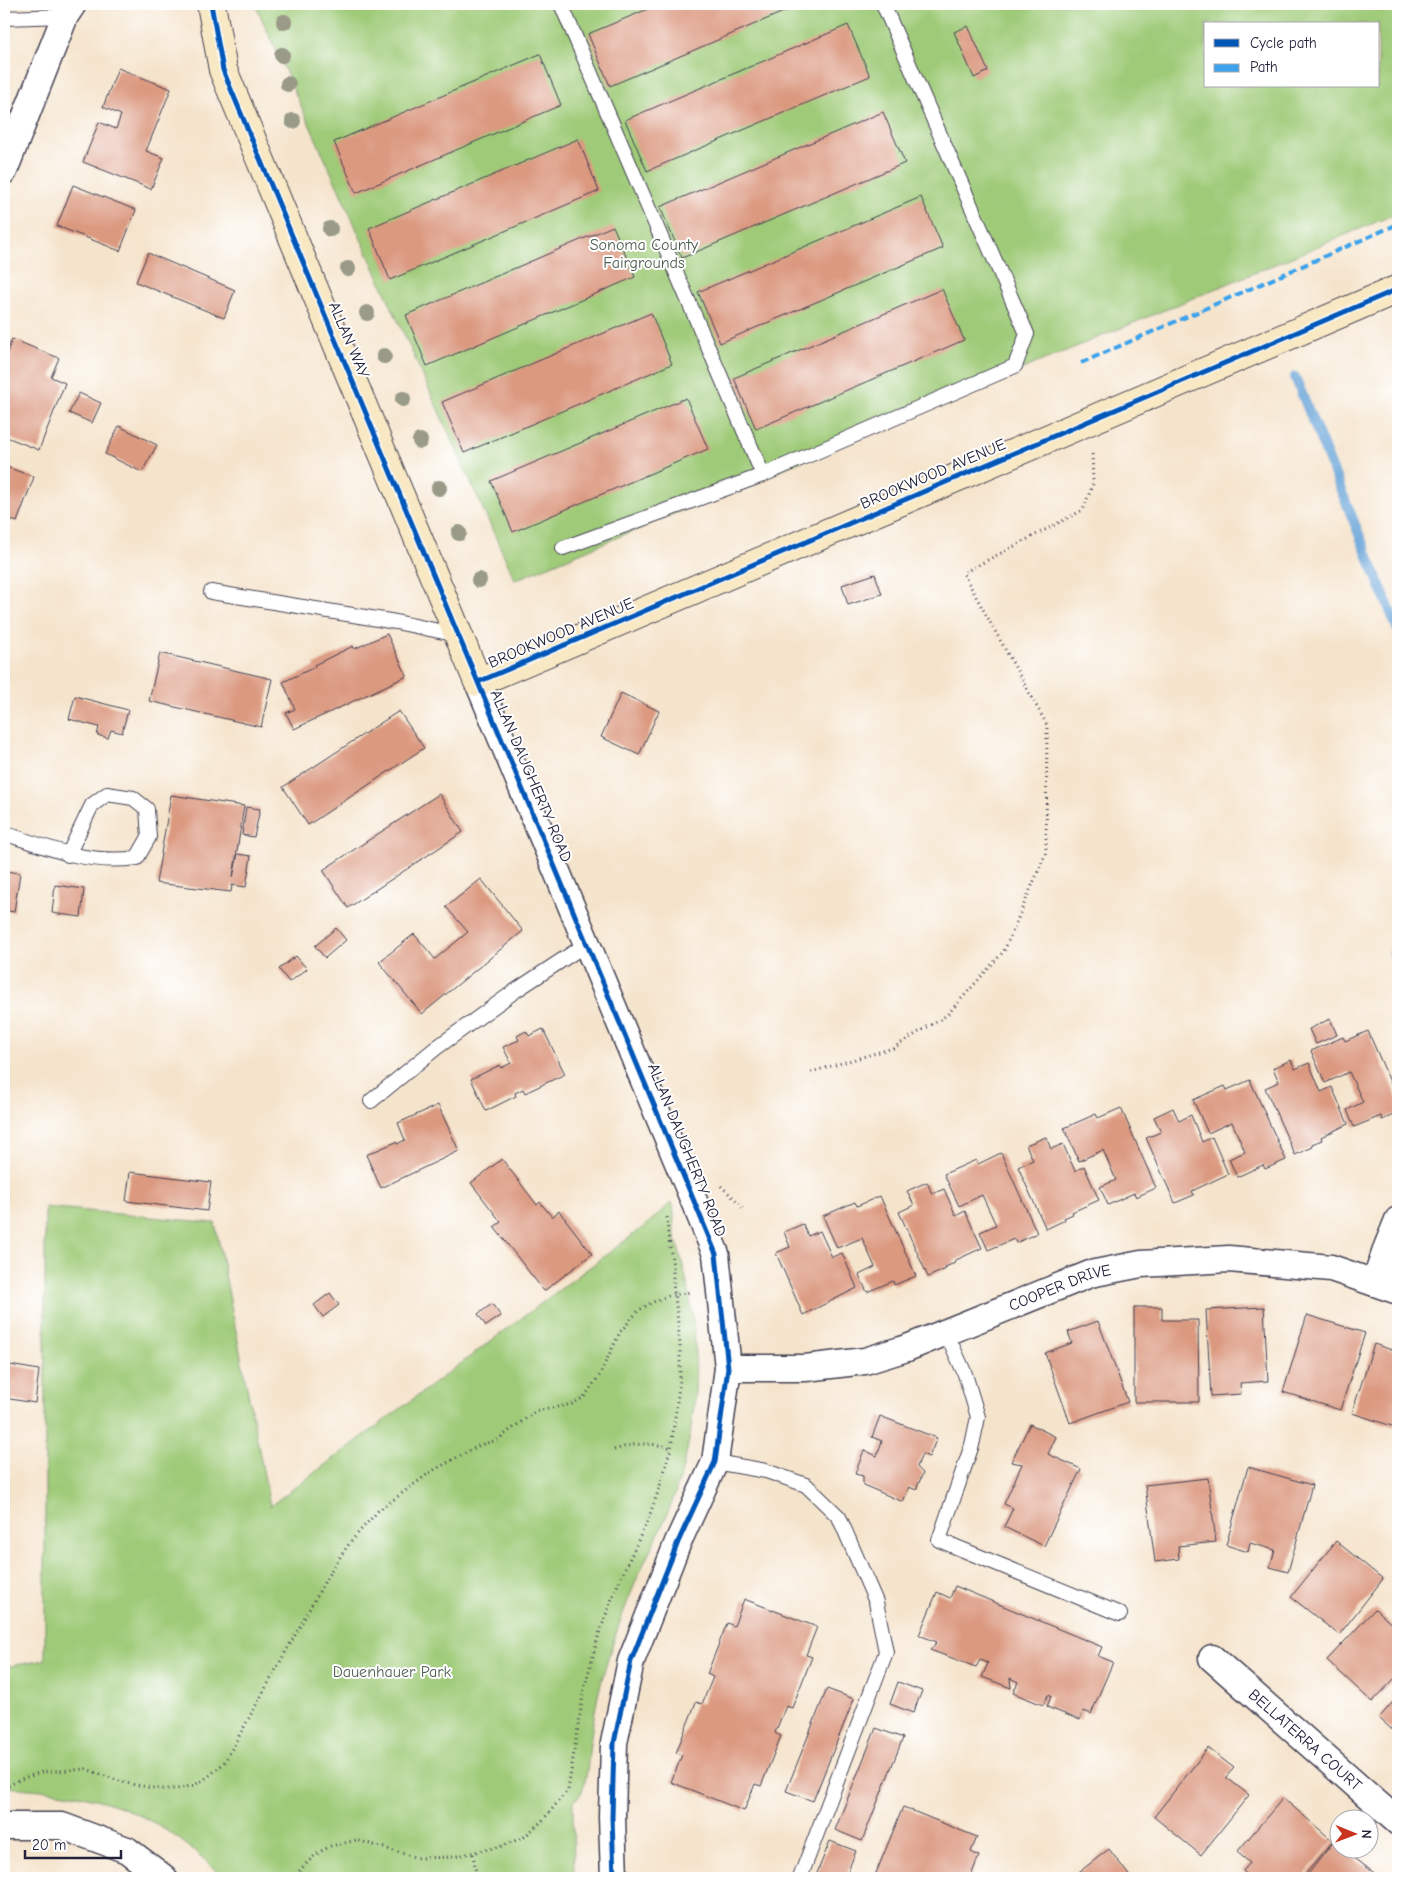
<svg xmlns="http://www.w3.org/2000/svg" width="1402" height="1882" viewBox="0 0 1402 1882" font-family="'Comic Neue',sans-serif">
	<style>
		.green { fill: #9fcb78; stroke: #60765a; fill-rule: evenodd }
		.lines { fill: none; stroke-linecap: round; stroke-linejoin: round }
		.stream { stroke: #66a3d7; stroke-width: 10 }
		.building { fill: #db9980 }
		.lane-casing { stroke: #423f51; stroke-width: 16 }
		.street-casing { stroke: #423f51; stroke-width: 29 }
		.secondary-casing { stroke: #423f51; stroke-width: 30 }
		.path { stroke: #423f51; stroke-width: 3; stroke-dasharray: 1 4; stroke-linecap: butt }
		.lane { stroke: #fff; stroke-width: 14 }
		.street { stroke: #fff; stroke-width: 26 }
		.secondary { stroke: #f8e8c3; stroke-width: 28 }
		.quiet { stroke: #3ea2ec; stroke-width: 4; stroke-dasharray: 8 4; stroke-linecap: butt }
		.cycleway-casing { stroke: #fff; stroke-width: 8 }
		.cycleway { stroke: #0057b8; stroke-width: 5 }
		.tree { fill: #999a88 }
		.labels { text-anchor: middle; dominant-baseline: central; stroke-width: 4; stroke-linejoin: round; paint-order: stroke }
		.park-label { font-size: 16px; fill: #4e5d50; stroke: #fff }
		.street-label { font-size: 16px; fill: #22223b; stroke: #fff }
	</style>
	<rect width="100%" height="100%" fill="#fff"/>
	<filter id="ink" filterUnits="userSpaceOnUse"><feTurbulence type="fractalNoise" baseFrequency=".02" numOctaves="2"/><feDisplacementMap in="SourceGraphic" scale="10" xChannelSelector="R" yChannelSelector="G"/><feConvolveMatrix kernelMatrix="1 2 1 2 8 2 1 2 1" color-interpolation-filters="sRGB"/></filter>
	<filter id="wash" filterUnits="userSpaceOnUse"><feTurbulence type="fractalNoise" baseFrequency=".0096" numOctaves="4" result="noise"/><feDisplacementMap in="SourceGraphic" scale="20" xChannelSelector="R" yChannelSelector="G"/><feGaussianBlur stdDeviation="1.12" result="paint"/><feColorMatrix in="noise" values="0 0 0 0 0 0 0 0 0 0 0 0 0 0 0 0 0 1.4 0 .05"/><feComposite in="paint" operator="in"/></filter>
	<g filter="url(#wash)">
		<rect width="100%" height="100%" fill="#f5e4cc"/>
		<path class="green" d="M255 4H1398V213L515 580ZM1206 24H1378V86H1206Z
			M672 1202C676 1212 672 1225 675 1236 703 1326 704 1421 669 1510 660 1532 649 1552 640 1572 625 1606 613 1640 603 1676 597 1697 593 1720 590 1743 588 1758 588 1776 582 1791 581 1795 576 1799 573 1802L574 1878H223C188 1840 139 1808 87 1797 60 1791 32 1789 4 1787V1667L45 1660V1207L215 1223 270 1506 646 1225Z"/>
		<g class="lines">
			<path class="stream" d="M1295 377 1398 630
				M1394 953 1398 951"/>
		</g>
		<g id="blocks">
			<path class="building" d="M660 4H802L610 86 588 34Z
				M848 25 870 76 647 171 625 120Z
				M968 26 988 71 974 78 954 32Z
				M540 54 561 105 356 193 334 142Z
				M118 68 171 89 146 151 164 158 151 189 83 162 99 122 116 129 121 115 103 107Z
				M883 112 905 163 682 258 660 207Z
				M578 139 599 191 390 280 369 228Z
				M73 185 136 210 120 251 57 226Z
				M921 197 943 248 720 343 698 292Z
				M613 226 635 277 427 366 406 315Z
				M148 253 235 290 224 318 136 282Z
				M942 289 964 340 756 429 734 378Z
				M651 313 672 364 464 453 442 402Z
				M12 339 59 358 51 377 65 383 39 450 4 436V361Z
				M79 393 101 403 92 423 69 413Z
				M686 398 708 449 513 532 491 481Z
				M119 426 157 445 142 472 105 454Z
				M4 466 34 477 17 522 4 517Z
				M875 574 882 594 848 605 842 585Z
				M387 634 407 676 294 729 286 713 295 709 283 682 315 667 314 665 353 646 354 649Z
				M160 653 272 679 261 727 149 701Z
				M621 693 659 711 639 755 601 737Z
				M75 696 128 710 122 733 111 730 108 738 97 735 99 727 69 719Z
				M399 711 424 748 308 825 283 787Z
				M439 794 463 832 348 908 323 870Z
				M171 795 244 806 233 877 238 854 251 856 246 887 232 885 231 892 156 883Z
				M246 807 260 809 254 837 242 835Z
				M4 871 20 873 14 912 4 910Z
				M481 879 523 931 422 1014 379 962 414 934 435 959 468 932 446 907Z
				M55 885 84 889 81 917 52 913Z
				M336 928 346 940 325 958 315 946Z
				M296 956 307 969 289 982 279 969Z
				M1330 1019 1337 1035 1316 1044 1309 1029Z
				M543 1029 565 1074 525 1093 523 1089 515 1093 516 1096 486 1111 471 1079 500 1065 501 1068 511 1063 503 1047 519 1040 517 1036 526 1031 529 1036Z
				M1368 1031 1398 1100V1113L1382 1120 1381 1116 1354 1127 1347 1110 1363 1102 1349 1072 1325 1083 1311 1051 1343 1037 1345 1041Z
				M1291 1060 1295 1069 1309 1063 1321 1092 1332 1087 1348 1124 1321 1137 1322 1140 1312 1144 1313 1147 1295 1155 1265 1088 1279 1082 1273 1068Z
				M1250 1080 1286 1160 1265 1169 1263 1165 1237 1177 1229 1159 1245 1152 1232 1122 1208 1133 1193 1100 1225 1086 1227 1090Z
				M438 1105 459 1151 381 1188 366 1155 396 1142 397 1144 405 1140 398 1123Z
				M1121 1108 1156 1188 1136 1197 1134 1193 1108 1205 1100 1187 1116 1180 1103 1150 1079 1161 1064 1128 1096 1114 1098 1118Z
				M1173 1108 1179 1121 1191 1115 1202 1142 1212 1137 1228 1174 1192 1191 1194 1195 1175 1203 1146 1138 1161 1132 1154 1117Z
				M1046 1137 1051 1149 1063 1144 1075 1171 1084 1166 1099 1200 1072 1212 1073 1214 1064 1218 1065 1220 1046 1229 1018 1167 1033 1160 1026 1145Z
				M1001 1153 1037 1233 1016 1243 1014 1239 988 1250 980 1232 996 1225 982 1195 959 1206 944 1174 976 1160 978 1164Z
				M502 1159 537 1205 540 1202 552 1217 559 1211 592 1254 544 1291 494 1227 501 1222 471 1183Z
				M130 1172 211 1182 207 1211 126 1201Z
				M927 1182 932 1194 944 1189 956 1216 965 1211 982 1248 954 1261 955 1263 945 1267 946 1269 928 1277 899 1212 914 1205 907 1191Z
				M880 1196 916 1276 894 1285 893 1281 867 1292 859 1275 875 1267 862 1238 837 1248 823 1216 855 1202 857 1206Z
				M803 1224 808 1236 820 1231 832 1257 842 1253 857 1288 803 1315 776 1253 790 1247 784 1232Z
				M330 1293 339 1305 323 1317 314 1305Z
				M492 1304 501 1316 486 1326 478 1314Z
				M1134 1307H1162V1320H1198L1199 1402H1134Z
				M1264 1307 1268 1381 1240 1383 1241 1394 1211 1396 1206 1310Z
				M1307 1315 1365 1333 1340 1410 1283 1392Z
				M1098 1321 1128 1402 1070 1423 1045 1353 1072 1343 1068 1332Z
				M1374 1344 1398 1352V1428L1352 1413Z
				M4 1364 39 1370 35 1403 4 1398Z
				M880 1416 937 1438 929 1457 922 1454 917 1467 923 1473 916 1490 909 1487 903 1502 863 1485V1476L855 1474 864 1450 877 1456 882 1441 872 1437Z
				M1030 1424 1056 1437 1048 1454 1081 1469 1044 1546 1004 1527 1013 1508 1004 1504 1022 1464 1011 1462Z
				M1248 1467 1312 1485 1288 1572 1270 1567 1275 1550 1250 1543 1248 1552 1226 1545Z
				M1208 1478 1216 1542 1178 1546 1179 1559 1155 1562 1145 1485Z
				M1336 1541 1383 1579 1339 1635 1291 1597Z
				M955 1586 1102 1647 1098 1656 1113 1662 1091 1714 1084 1711 1080 1720 1047 1707 1051 1696 1048 1695 1043 1705 1013 1693 1018 1682 1010 1678 1011 1688 982 1677 988 1663 980 1660 976 1667 930 1650 937 1642 919 1635 937 1592 950 1598Z
				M744 1599 817 1627 806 1655 812 1657 792 1708 786 1706 775 1733 781 1736 761 1786 755 1784 744 1811 671 1782 682 1755 676 1753 696 1702 702 1704 713 1677 707 1674 727 1623 734 1626Z
				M1375 1609 1398 1630V1675L1372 1702 1327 1660Z
				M898 1682 922 1691 913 1713 890 1704Z
				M827 1689 854 1699 813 1801 786 1791Z
				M1398 1696V1735L1379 1718Z
				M876 1728 903 1738 862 1841 835 1830Z
				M1208 1748 1234 1768 1226 1777 1249 1795 1201 1855 1154 1817Z
				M1283 1798 1333 1841 1302 1878H1251L1243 1871 1250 1863 1237 1852Z
				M903 1807 977 1837 971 1852 979 1856 970 1878H874Z
				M830 1841 856 1851 845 1878H815Z
				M1334 1841 1340 1846V1850H1344L1381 1878H1305Z
				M1109 1849 1131 1878H1071Z"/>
		</g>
	</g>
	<g filter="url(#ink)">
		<use href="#blocks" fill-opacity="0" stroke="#423f51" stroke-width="1"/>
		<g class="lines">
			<g class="lane-casing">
				<path id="lane" d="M561 4 763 475
					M4 18 65 16
					M563 548 763 475 1015 366 1027 334 883 4
					M211 592 396 622 458 635
					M4 833C48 848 89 865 137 858L149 837 147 809 133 798 107 794 92 805 68 855
					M371 1101 436 1048 515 991 588 943
					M946 1332 965 1374 978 1417 972 1445 939 1540 1120 1614
					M715 1462 766 1471 806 1485 839 1517 876 1602 886 1652 800 1878"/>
			</g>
			<g class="street-casing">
				<g id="street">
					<path d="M4 171 65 16 73 4"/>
					<path d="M478 682 716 1254 728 1368 715 1462 678 1542 631 1661 614 1743 612 1817 614 1878"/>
					<path d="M1375 1283 1387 1247 1398 1220"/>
					<path id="s1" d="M728 1368H805L865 1361 907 1348 1090 1274 1141 1264 1229 1259 1331 1268 1398 1291"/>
					<path id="s2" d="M1212 1658 1398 1822"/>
					<path d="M4 1826H62L127 1850 164 1878"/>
				</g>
			</g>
			<g class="secondary-casing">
				<path id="secondary" d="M211 4 223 70 478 682 1398 289"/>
			</g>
			<path class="path" d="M811 1072 893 1048 947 1015 1004 951 1046 853 1047 725 963 573 1083 510 1093 484 1092 451
				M721 1186 740 1204 742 1208
				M614 1450C633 1443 652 1442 671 1448
				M4 1788 21 1779 42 1772 86 1769 125 1783 159 1789H177L195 1785 209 1776 224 1763 330 1572 351 1541 378 1511 432 1471 480 1445 497 1440 536 1411 573 1404 584 1397 599 1376 620 1332 639 1310 653 1302 668 1296 691 1292
				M473 1854 477 1878
				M292 1878 313 1857 321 1851 331 1846 357 1840 418 1858 453 1857 502 1846 524 1837 542 1821 568 1790 584 1689 599 1634 614 1593 649 1517 660 1486 671 1448 680 1379V1344L676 1304 673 1284V1266L668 1234 667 1217"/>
			<use href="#lane" class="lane"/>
			<use href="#street" class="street"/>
			<use href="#secondary" class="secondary"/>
			<path class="quiet" d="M1081 363 1398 224"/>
			<g class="cycleway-casing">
				<path id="cycleway" d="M211 4 223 70 716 1254 728 1368 715 1462 678 1542 631 1661 614 1743 612 1817 614 1878
					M478 682 1398 289"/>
			</g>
			<use href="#cycleway" class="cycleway"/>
		</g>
		<g class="tree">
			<circle cx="284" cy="22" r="8"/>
			<circle cx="282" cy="55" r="8"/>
			<circle cx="288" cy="84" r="8"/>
			<circle cx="293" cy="121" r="8"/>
			<circle cx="330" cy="229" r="8"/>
			<circle cx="348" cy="269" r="8"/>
			<circle cx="367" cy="313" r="8"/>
			<circle cx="384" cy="356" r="8"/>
			<circle cx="403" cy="399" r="8"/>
			<circle cx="420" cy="441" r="8"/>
			<circle cx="439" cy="488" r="8"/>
			<circle cx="459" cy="533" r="8"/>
			<circle cx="479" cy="580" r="8"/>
		</g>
	</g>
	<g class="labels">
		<g class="park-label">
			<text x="644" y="245">Sonoma County<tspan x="644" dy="18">Fairgrounds</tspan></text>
			<text x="392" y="1672">Dauenhauer Park</text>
		</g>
		<g class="street-label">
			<text transform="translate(349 340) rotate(67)">ALLAN WAY</text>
			<text transform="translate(933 474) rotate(-23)">BROOKWOOD AVENUE</text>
			<text transform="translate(561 633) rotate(-23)">BROOKWOOD AVENUE</text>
			<text transform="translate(531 776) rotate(67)">ALLAN DAUGHERTY ROAD</text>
			<text transform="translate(687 1150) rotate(68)">ALLAN DAUGHERTY ROAD</text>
			<text stroke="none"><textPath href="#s1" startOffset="346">COOPER DRIVE</textPath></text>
			<text stroke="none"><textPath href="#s2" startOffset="124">BELLATERRA COURT</textPath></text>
		</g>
	</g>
	<rect width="1402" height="1882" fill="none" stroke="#fff" stroke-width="20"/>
	<rect x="1204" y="22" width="175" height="65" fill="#ffffff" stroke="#a7a7b1"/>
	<rect x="1214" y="39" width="25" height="8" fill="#0057b8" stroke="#a7a7b1"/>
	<text x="1250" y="48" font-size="15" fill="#22223b">Cycle path</text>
	<rect x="1214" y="64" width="25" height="8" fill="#3ea2ec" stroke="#a7a7b1"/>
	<text x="1250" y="72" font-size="15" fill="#22223b">Path</text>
	<g transform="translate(1354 1834) rotate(91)"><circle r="24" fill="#ffffff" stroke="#a7a7b1"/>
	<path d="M0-4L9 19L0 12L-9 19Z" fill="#c8321e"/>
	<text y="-8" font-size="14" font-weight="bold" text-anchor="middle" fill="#22223b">N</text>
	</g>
	<path d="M25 1850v8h96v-8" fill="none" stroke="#22223b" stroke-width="2.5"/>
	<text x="32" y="1850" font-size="15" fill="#22223b" stroke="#ffffff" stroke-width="4" paint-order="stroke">20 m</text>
</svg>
